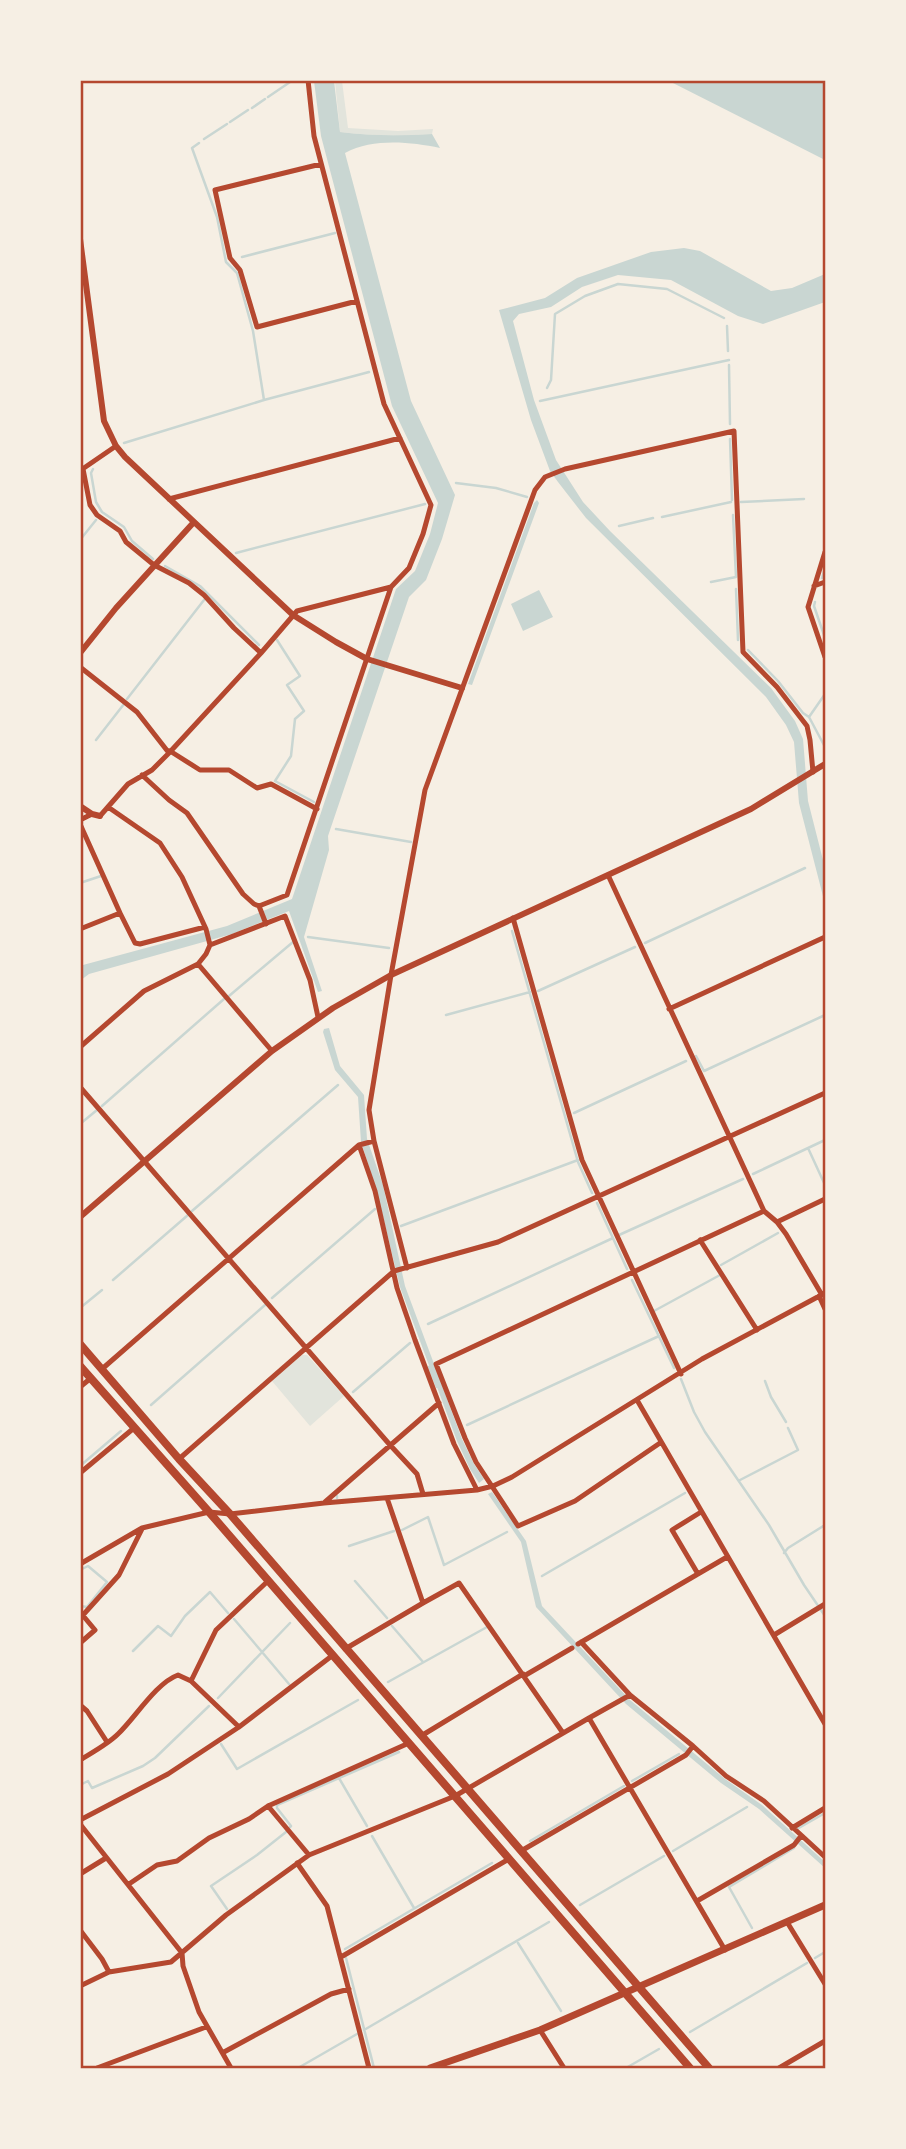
<svg xmlns="http://www.w3.org/2000/svg" width="906" height="2149" viewBox="0 0 906 2149" font-family="'Libre Baskerville',serif">
	<style>
		.green { fill: #e2e4dc }
		.water { fill: #c9d6d2 }
		.lines { fill: none; stroke-linecap: round; stroke-linejoin: round }
		.stream { stroke: #c9d6d2; stroke-width: 2.5 }
		.minor { stroke: #b5482f; stroke-width: 5 }
		.tertiary { stroke: #b5482f; stroke-width: 6 }
		.secondary { stroke: #b5482f; stroke-width: 7 }
		.primary { stroke: #b5482f; stroke-width: 8 }
		.neatline { fill: none; stroke: #b5482f; stroke-width: 2.5 }
	</style>
	<rect width="100%" height="100%" fill="#f6efe4"/>
	<path class="green" d="M335 81H342L348 128 398 131 433 129 432 134C401 136 371 136 340 132Z
		M302 1355H307L344 1396 310 1426 272 1381Z"/>
	<path class="water" d="M314 81H334L340 132C371 136 401 136 432 134L440 148C410 142 373 138 345 153L411 401 455 495 442 539 426 580 409 597 328 836 329 850 304 937 322 991 318 992 289 911 232 934 89 974 81 980V968L83 965 227 926 292 899 396 589 415 571 430 534 438 503 392 406 321 136Z
		M669 81H825V160Z
		M684 248 700 251 771 291 792 288 825 274V302L763 324 738 316 671 280 618 275 582 287 551 307 519 314 513 321 534 400 556 460 583 502 610 531 771 688 795 721 803 739 808 801 825 868V904L799 803 794 742 786 725 766 697 586 518 558 482 550 471 531 420 499 310 545 298 577 278 651 252Z
		M537 500 539 503 472 685 468 684 534 503Z
		M539 590 553 617 523 631 511 604Z
		M329 1028 340 1066 364 1095 367 1139 383 1185 405 1286 462 1439 474 1464 484 1479 479 1483 470 1469 457 1441 400 1287 377 1192 361 1142 358 1097 335 1070 323 1032 324 1029Z
		M492 1492 526 1541 542 1606 630 1700 725 1779 762 1805 825 1862V1868L759 1809 721 1783 626 1704 536 1607 521 1542 488 1494Z"/>
	<g class="lines">
		<path class="stream" d="M268 97 293 80
			M252 108 265 99
			M230 122 248 110
			M204 139 227 124
			M199 143 192 148 217 217 226 262 237 273 253 331 264 400
			M242 257 335 233
			M727 326 728 351
			M729 365 730 424
			M547 388 551 380 555 314 585 296 618 284 667 289 724 318
			M540 401 729 360
			M730 439 732 500
			M124 443 264 400 369 372
			M93 469 91 473 96 502 102 512 124 527 132 541 153 559
			M456 483 496 488 527 497
			M741 502 804 499
			M662 517 731 502
			M619 526 653 518
			M80 540 96 520
			M236 553 425 504
			M165 566 200 586 259 645
			M822 578 825 568
			M711 582 736 577 733 515
			M736 589 738 640
			M815 602 814 606 825 638
			M277 640 300 676 287 685 304 711 295 719 291 756 275 781 314 802
			M748 650 778 681 803 713 809 717 825 747
			M127 699 204 600
			M809 717 825 694
			M96 740 124 704
			M336 829 411 842
			M80 883 101 876
			M512 931 578 1162 592 1193
			M308 937 389 948
			M645 943 805 868
			M538 991 635 947
			M229 996 293 942
			M446 1015 530 992
			M696 1056 704 1071 825 1015
			M102 1106 224 999
			M574 1113 686 1061
			M80 1124 97 1110
			M808 1148 825 1185
			M753 1174 825 1140
			M597 1203 627 1269
			M192 1211 338 1085
			M401 1226 578 1160
			M619 1235 743 1179
			M721 1265 778 1233
			M113 1280 188 1215
			M632 1280 674 1368
			M272 1298 375 1209
			M80 1308 102 1290
			M654 1311 720 1275
			M428 1324 613 1238
			M429 1367 437 1387
			M681 1379 694 1412 705 1432 769 1525 804 1585 825 1616
			M765 1381 771 1397 786 1422
			M353 1392 410 1343
			M151 1405 265 1305
			M467 1425 659 1336
			M80 1466 121 1431
			M740 1480 798 1450 788 1428
			M337 1496V1498
			M402 1530 428 1517 444 1565 507 1532
			M349 1546 394 1531
			M784 1553 788 1548 825 1525
			M80 1570 88 1566 107 1582 87 1607 80 1606
			M542 1576 685 1493
			M355 1581 387 1618
			M234 1619 262 1652
			M392 1626 423 1662
			M133 1651 158 1626 171 1636 185 1616 210 1592 228 1613
			M262 1652 289 1684
			M388 1682 487 1627
			M218 1698 290 1623
			M221 1744 237 1769 358 1700
			M339 1778 367 1826
			M632 1781 679 1754
			M80 1785 88 1781 92 1788 143 1766 155 1758 209 1706
			M290 1827 291 1826 277 1808V1805L399 1752
			M797 1829 825 1813
			M372 1836 414 1908
			M530 1841 624 1786
			M673 1851 747 1807
			M580 1905 664 1856
			M227 1909 211 1886 257 1855 286 1832
			M752 1928 729 1887 794 1848
			M518 1943 561 2011
			M345 1949 492 1863
			M346 1958 374 2068
			M815 1958 825 1952
			M364 2030 549 1922
			M690 2032 807 1963
			M298 2068 357 2034
			M626 2068 659 2049"/>
		<path class="minor" d="M321 164 215 190 230 258 240 270 257 327 357 301
			M83 469 90 505 97 515 120 531 126 542 154 565 189 583 204 595 234 628 261 653
			M81 470 116 446
			M169 499 400 438
			M825 552 808 607 825 657
			M814 586 825 582
			M80 667 137 712 169 753
			M170 751 200 770H229L257 788 271 784 317 809
			M142 775 169 800 187 813 243 894 254 904 259 906 266 924
			M100 816 128 784 152 770 169 753 261 653 297 611 391 587
			M80 820 92 814
			M80 824 120 913 135 943 140 944 205 927
			M608 875 764 1211 777 1222 786 1234 822 1295
			M259 906 287 895 391 587 409 568 423 534 431 505 384 404 314 136 308 80
			M513 918 582 1160 681 1374
			M80 929 120 913
			M210 945 285 916 310 980 318 1017
			M198 964 272 1051
			M669 1009 825 937
			M80 1047 144 991 198 964 206 954 210 945 206 929 182 877 160 843 108 807
			M80 1087 390 1445 417 1474 423 1494
			M359 1145 375 1191 397 1288 415 1340 454 1444 477 1490
			M777 1222 825 1199
			M700 1240 757 1330
			M407 1268 374 1141 369 1110 391 975 425 790 535 490 545 477 565 469 734 431 743 652 777 687 807 726 810 740 813 772
			M819 1296 825 1309
			M102 1369 359 1145 374 1141
			M80 1387 91 1378
			M637 1400 825 1724
			M660 1443 575 1501 518 1526 476 1462 465 1438 436 1364 764 1211
			M179 1459 394 1271 498 1242 825 1093
			M80 1473 134 1428
			M325 1502 439 1403
			M80 1564 142 1528 209 1512 230 1514 324 1503 477 1490 493 1486 512 1477 702 1359 825 1293
			M698 1574 672 1530 701 1512
			M423 1603 459 1583 563 1733
			M80 1612 95 1630 80 1643
			M83 1615 119 1575 142 1529
			M774 1635 825 1604
			M581 1642 630 1695 693 1746 726 1776 764 1801 825 1857
			M578 1644 727 1557
			M345 1649 423 1603 387 1498
			M524 1676 572 1648
			M191 1681 216 1630 269 1580
			M80 1705 87 1711 107 1742
			M589 1718 630 1695
			M421 1736 523 1674
			M80 1760C93 1752 108 1744 118 1734 135 1718 156 1683 178 1675L191 1681 239 1727
			M268 1806 309 1855
			M80 1820 168 1774 239 1727 333 1655
			M80 1824 182 1953 183 1966 199 2012 231 2068
			M792 1828 825 1808
			M521 1851 686 1755 693 1746
			M297 1863 327 1906 369 2068
			M80 1874 106 1858
			M129 1884 157 1865 177 1861 209 1838 249 1819 268 1806 409 1743
			M697 1901 794 1845 801 1836
			M787 1922 825 1984
			M80 1930 102 1959 109 1972
			M341 1957 509 1859
			M80 1986 109 1972 171 1962 226 1915 309 1855 455 1796 589 1718 725 1950
			M540 2030 564 2068
			M224 2052 331 1994 349 1989
			M97 2068 206 2027
			M779 2068 825 2041"/>
		<path class="tertiary" d="M80 239 104 421 116 446 125 457 293 615 336 642 367 659 462 688
			M80 653 116 608 194 522
			M80 806 92 814 100 816
			M80 1217 272 1051 333 1008 391 975 751 809 825 764"/>
		<path class="secondary" d="M430 2068 540 2030 825 1905"/>
		<path class="primary" d="M80 1344 179 1459 230 1514 709 2068
			M80 1366 209 1512 690 2068"/>
	</g>
	<rect width="906" height="2149" fill="none" stroke="#f6efe4" stroke-width="164"/>
	<rect x="82" y="82" width="742" height="1985" class="neatline"/>
</svg>
